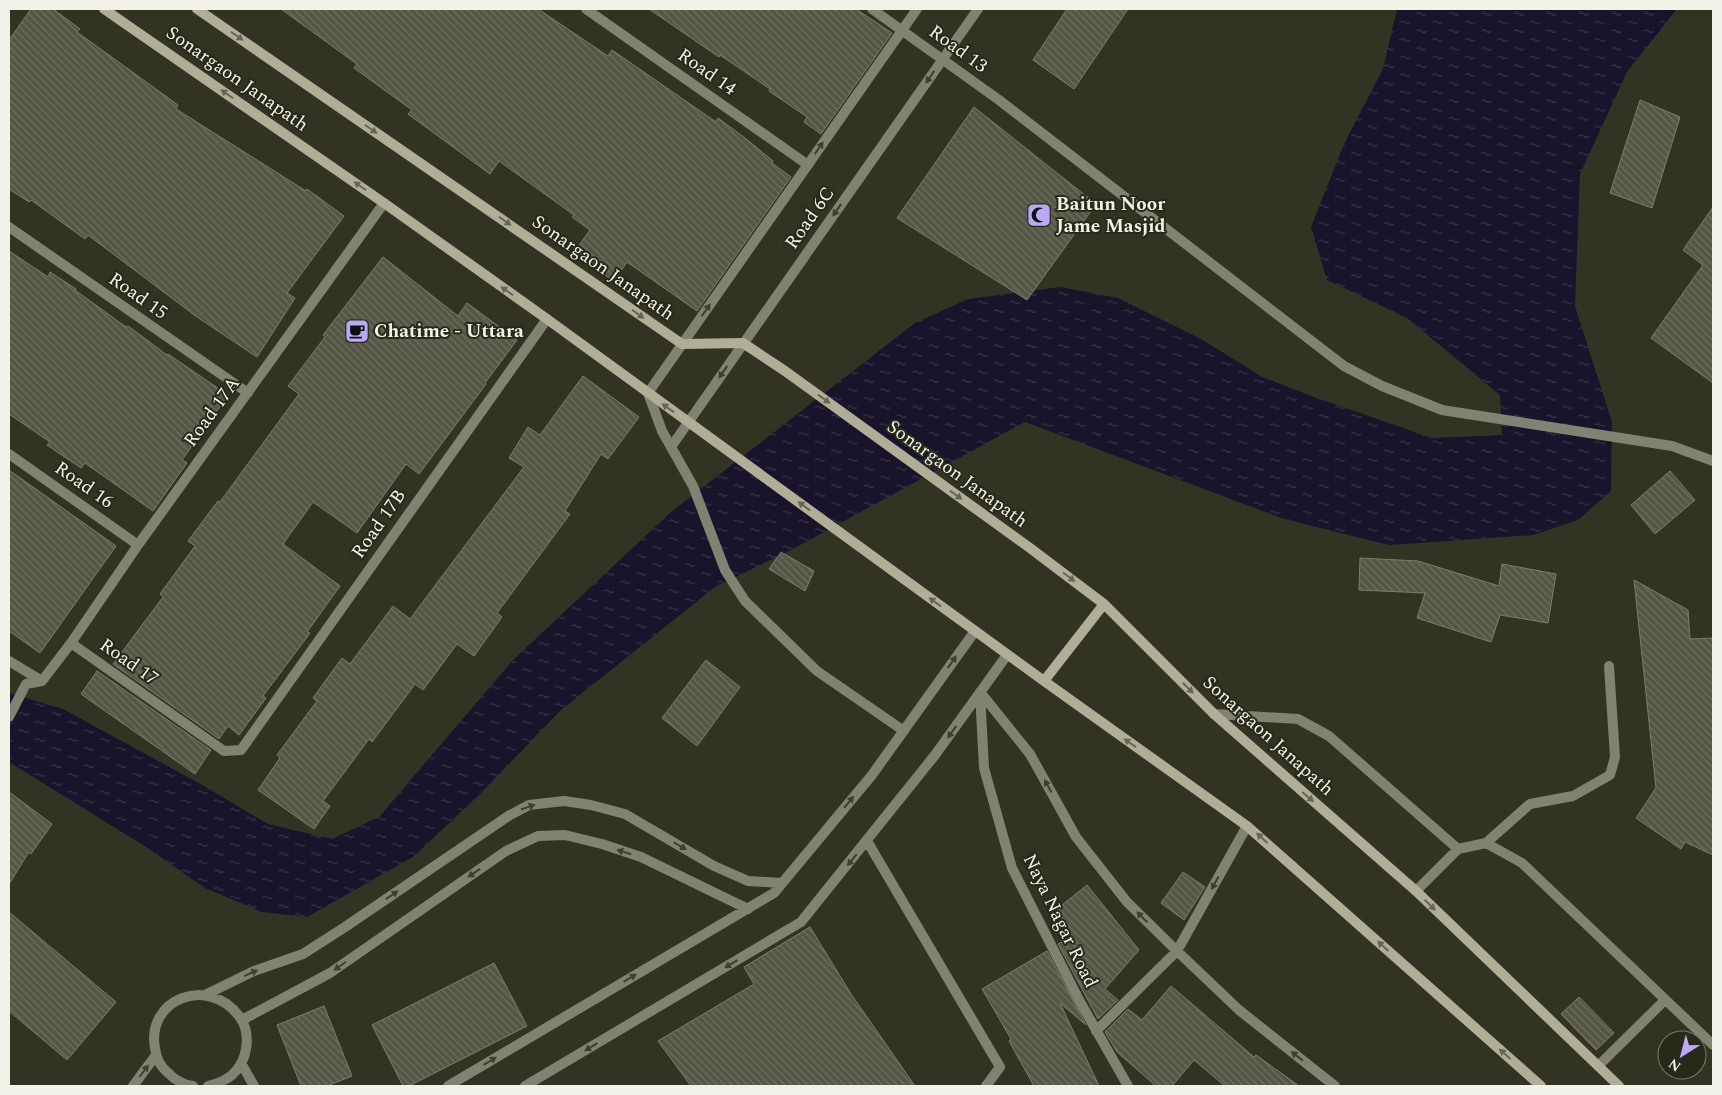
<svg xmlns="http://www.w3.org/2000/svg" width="1722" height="1095" viewBox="0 0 1722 1095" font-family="Spectral,serif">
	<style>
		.water { fill: url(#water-ripples) }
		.building { fill: url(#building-back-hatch); stroke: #7c7d6b }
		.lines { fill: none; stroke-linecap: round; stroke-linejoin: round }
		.minor { stroke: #828273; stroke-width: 10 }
		.tertiary { stroke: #828273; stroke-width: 10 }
		.secondary { stroke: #afaf98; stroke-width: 10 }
		.oneway { fill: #656553 }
		.oneway2 { fill: #3f3f30 }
		.labels { text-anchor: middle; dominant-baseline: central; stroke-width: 4; stroke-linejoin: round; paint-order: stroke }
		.street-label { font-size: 19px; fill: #f2f2e8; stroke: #29291a }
		.poi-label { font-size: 19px; font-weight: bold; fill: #f2f2e8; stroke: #29291a; text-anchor: start }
	</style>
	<defs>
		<pattern id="water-ripples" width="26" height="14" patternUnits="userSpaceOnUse" patternTransform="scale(1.25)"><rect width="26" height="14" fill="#19132b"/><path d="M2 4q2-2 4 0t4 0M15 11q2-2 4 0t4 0" fill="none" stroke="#3b364a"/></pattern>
		<pattern id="building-back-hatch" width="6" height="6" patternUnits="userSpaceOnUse" patternTransform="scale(1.25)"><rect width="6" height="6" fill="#565646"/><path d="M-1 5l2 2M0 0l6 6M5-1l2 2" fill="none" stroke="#6f6f61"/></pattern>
	</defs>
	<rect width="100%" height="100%" fill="#333324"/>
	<path class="water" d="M1397 9H1677L1627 72 1580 174 1575 306 1612 422 1611 491 1578 520 1533 535 1389 545 1284 519 1025 422 793 549 715 587 561 710 479 795 413 857 307 917 262 912 205 888 146 847 9 762V693L63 709 204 786 268 824 332 839 379 817 513 660 671 512 915 323 968 299 1060 287 1118 298 1203 340 1262 377 1314 397 1432 438 1502 435 1500 395 1407 318 1327 280 1311 227 1344 144 1383 69Z"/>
	<path class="building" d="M31 9H53L80 29 77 32 178 105 176 109 306 191 307 189 344 216 287 293 295 298 257 357 197 317 88 235 85 239 31 200 29 202 9 189V40Z
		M281 9H538L608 56 612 50 716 122 718 118 745 138 773 161 772 163 791 177 697 311 627 262 614 281 573 254 590 230 572 217 574 215 499 161 490 174 408 114 412 110 354 68 357 64Z
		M649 9H856L892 33 821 134 804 122 807 117 769 91 770 89 720 55 719 57Z
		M1067 9H1128L1074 89 1033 60Z
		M1640 100 1680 117 1652 208 1610 193Z
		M974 107 1096 204 1027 300 897 218Z
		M1713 207V383L1651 338 1703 265 1683 250Z
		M9 251 48 277 50 272 76 289 75 290 126 327 128 326 167 355 168 354 228 395 182 460 187 463 153 511 85 463 81 468 47 445 50 442 9 414Z
		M383 257 458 316 467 303 517 340 485 383 486 384 419 474 406 464 357 533 313 502 283 544 340 586 307 632 310 633 263 696 266 698 239 735 228 726 219 739 113 664 163 597 160 594 195 546 188 541 218 501 220 502 299 394 288 386 325 337 323 335Z
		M583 376 639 417 608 459 601 454 565 511 570 514 497 613 502 617 474 656 457 644 423 690 415 684 372 742 369 739 323 801 330 806 314 829 258 790 280 758 277 755 317 701 313 698 342 658 350 664 393 606 410 619 524 467 509 458 528 427 540 435Z
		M9 470 116 546 40 653 9 631Z
		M1670 471 1695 500 1655 534 1631 505Z
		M781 552 814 571 805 591 769 569Z
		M1360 558 1418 561 1499 586 1502 564 1556 574 1548 623 1500 615 1491 642 1417 618 1425 593 1359 590Z
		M1634 580 1688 610 1690 639 1713 638V855L1685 842 1681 849 1636 818 1656 788Z
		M706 660 740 687 697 746 662 718Z
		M97 671 211 750 195 774 81 694Z
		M9 792 52 824 31 854 29 852 9 884Z
		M1183 872 1205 887 1184 920 1161 903Z
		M1087 885 1139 950 1105 989 1118 1000 1098 1019 1058 944 1071 937 1057 909Z
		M9 912 116 1002 67 1060 9 1011Z
		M810 927 851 994 915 1086H691L658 1041 754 984 744 967Z
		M1047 951 1086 1025 1060 1003 1099 1086H1034L1009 1041 1011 1039 982 989Z
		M494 963 527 1026 409 1086H403L372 1025Z
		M1171 986 1254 1057 1256 1055 1299 1086H1225L1194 1060 1172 1086H1156L1117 1052 1105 1032 1128 1009 1142 1020Z
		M1579 997 1614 1033 1596 1050 1561 1014Z
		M324 1006 352 1076 327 1086H301L277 1025Z"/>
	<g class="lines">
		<path class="minor" d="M586 9 808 165
			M872 9 999 100 1344 366 1382 386 1442 410 1672 446 1713 461
			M9 227 248 393
			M648 393 662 431 693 486 725 570 745 601 817 671 904 731
			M9 454 138 545
			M71 643 138 545 384 203
			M9 661 42 681 71 643 224 751 241 750 547 319
			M980 692 1030 754 1076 837 1127 902 1177 951 1239 1010 1335 1086
			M980 692 984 768 1012 868 1079 1000 1128 1086
			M1214 714 1298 719 1329 736 1458 849
			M9 717 26 684 42 681
			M867 841 1000 1067 986 1086
			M1486 843 1530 804 1573 796 1610 775 1615 757 1609 666
			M1416 891 1458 849 1486 843 1522 863 1713 1045
			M207 994 254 971 303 954 345 927 510 815 529 805 564 801 591 805 625 814 714 866 748 881 782 883
			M242 1020 330 973 506 851 538 836 565 835 602 844 641 857 748 909
			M1096 1031 1177 951 1247 826
			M241 1063 254 1086
			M1598 1066 1665 1000
			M133 1086 156 1055
			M193 1086C182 1085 174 1079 167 1072 160 1066 156 1057 155 1048 146 999 208 975 239 1016 252 1033 248 1061 232 1075 225 1081 216 1084 208 1086
			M448 1086 774 893 872 775 975 631
			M525 1086 801 922 935 755 1007 655"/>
		<path class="tertiary" d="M648 393 917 9
			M671 447 978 9"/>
		<path class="secondary" d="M104 9 384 203 547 319 1044 681 1247 826 1541 1086
			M197 9 682 344 743 343 785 371 1030 548 1104 604 1214 714 1416 891 1619 1086
			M1044 681 1104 604"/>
	</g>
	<defs><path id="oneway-solid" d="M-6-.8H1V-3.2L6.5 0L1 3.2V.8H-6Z" transform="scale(1.25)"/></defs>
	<g class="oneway">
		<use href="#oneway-solid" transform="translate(237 36) rotate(35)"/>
		<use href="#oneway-solid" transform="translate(227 94) rotate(-145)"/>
		<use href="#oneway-solid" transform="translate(371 129) rotate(35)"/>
		<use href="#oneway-solid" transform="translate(360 186) rotate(-145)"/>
		<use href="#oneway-solid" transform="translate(505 221) rotate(35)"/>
		<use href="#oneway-solid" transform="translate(507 291) rotate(-145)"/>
		<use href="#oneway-solid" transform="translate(638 314) rotate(35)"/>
		<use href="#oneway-solid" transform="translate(824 399) rotate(36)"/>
		<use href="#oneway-solid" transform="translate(668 408) rotate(-144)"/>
		<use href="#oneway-solid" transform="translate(956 495) rotate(36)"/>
		<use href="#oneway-solid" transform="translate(804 506) rotate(-144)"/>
		<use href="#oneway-solid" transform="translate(1069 577) rotate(37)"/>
		<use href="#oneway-solid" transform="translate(935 602) rotate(-144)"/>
		<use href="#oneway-solid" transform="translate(1188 688) rotate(45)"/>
		<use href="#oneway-solid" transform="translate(1130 743) rotate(-145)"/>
		<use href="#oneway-solid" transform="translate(1308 797) rotate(41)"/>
		<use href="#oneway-solid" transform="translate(1262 838) rotate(-138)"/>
		<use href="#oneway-solid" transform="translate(1430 905) rotate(44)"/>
		<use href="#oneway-solid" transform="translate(1383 946) rotate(-138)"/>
		<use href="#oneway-solid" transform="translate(1505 1054) rotate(-138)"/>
	</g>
	<g class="oneway2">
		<use href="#oneway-solid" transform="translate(930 77) rotate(125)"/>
		<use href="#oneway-solid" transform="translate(819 148) rotate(-55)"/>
		<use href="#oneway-solid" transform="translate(837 210) rotate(125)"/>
		<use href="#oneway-solid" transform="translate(706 310) rotate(-55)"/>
		<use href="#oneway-solid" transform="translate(723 372) rotate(125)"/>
		<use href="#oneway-solid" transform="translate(952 662) rotate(-55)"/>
		<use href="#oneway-solid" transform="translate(952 732) rotate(125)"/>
		<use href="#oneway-solid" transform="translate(1048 786) rotate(-119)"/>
		<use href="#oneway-solid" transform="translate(849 802) rotate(-50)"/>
		<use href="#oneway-solid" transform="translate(528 807) rotate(-19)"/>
		<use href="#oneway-solid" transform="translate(680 846) rotate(30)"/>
		<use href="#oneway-solid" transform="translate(624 852) rotate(-162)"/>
		<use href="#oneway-solid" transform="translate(852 860) rotate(129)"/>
		<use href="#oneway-solid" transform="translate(474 873) rotate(146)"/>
		<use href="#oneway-solid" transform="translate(1215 883) rotate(119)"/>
		<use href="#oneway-solid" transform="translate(392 895) rotate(-34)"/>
		<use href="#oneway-solid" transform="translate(1142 917) rotate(-135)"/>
		<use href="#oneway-solid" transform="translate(731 964) rotate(149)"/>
		<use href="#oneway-solid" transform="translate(340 966) rotate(145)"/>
		<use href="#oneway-solid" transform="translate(251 973) rotate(-24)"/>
		<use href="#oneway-solid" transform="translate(630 978) rotate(-31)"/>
		<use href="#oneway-solid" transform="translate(591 1047) rotate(149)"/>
		<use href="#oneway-solid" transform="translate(1297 1056) rotate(-142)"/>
		<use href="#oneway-solid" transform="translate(490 1061) rotate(-31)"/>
		<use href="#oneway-solid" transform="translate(144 1071) rotate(-53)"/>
	</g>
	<defs>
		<g id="mosque-square" transform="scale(1.25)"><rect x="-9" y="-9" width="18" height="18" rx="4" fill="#baaaf6" stroke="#29291a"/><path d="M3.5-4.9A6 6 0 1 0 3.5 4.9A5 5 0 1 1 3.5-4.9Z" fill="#111"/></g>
		<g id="cafe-square" transform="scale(1.25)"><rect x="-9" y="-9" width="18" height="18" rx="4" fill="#baaaf6" stroke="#29291a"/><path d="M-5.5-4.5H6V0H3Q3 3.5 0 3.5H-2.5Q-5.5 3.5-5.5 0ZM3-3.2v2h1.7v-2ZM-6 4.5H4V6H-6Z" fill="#111"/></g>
	</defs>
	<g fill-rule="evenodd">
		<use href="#mosque-square" x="1039" y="215"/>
		<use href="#cafe-square" x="357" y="331"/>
	</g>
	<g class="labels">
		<g class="street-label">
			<text transform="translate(958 49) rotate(36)">Road 13</text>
			<text transform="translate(707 72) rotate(35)">Road 14</text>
			<text transform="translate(237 79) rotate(35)">Sonargaon Janapath</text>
			<text transform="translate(810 218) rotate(-55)">Road 6C</text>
			<text transform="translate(603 268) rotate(35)">Sonargaon Janapath</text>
			<text transform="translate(138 296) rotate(35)">Road 15</text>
			<text transform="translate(212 412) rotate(-54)">Road 17A</text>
			<text transform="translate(957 474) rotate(36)">Sonargaon Janapath</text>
			<text transform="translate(84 485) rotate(35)">Road 16</text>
			<text transform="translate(379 524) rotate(-55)">Road 17B</text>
			<text transform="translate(129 662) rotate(35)">Road 17</text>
			<text transform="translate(1268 736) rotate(42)">Sonargaon Janapath</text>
			<text transform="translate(1060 921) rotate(64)">Naya Nagar Road</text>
		</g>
		<g class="poi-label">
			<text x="1056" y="204">Baitun Noor<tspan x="1056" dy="22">Jame Masjid</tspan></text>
			<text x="374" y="331">Chatime - Uttara</text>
		</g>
	</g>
	<rect width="1722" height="1095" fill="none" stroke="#f2f2e8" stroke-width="20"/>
	<g transform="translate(1682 1055) rotate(216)"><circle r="24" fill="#29291a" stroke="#79796c"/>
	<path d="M0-4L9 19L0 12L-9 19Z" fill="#baaaf6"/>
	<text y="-8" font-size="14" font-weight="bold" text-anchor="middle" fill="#f2f2e8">N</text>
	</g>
</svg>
